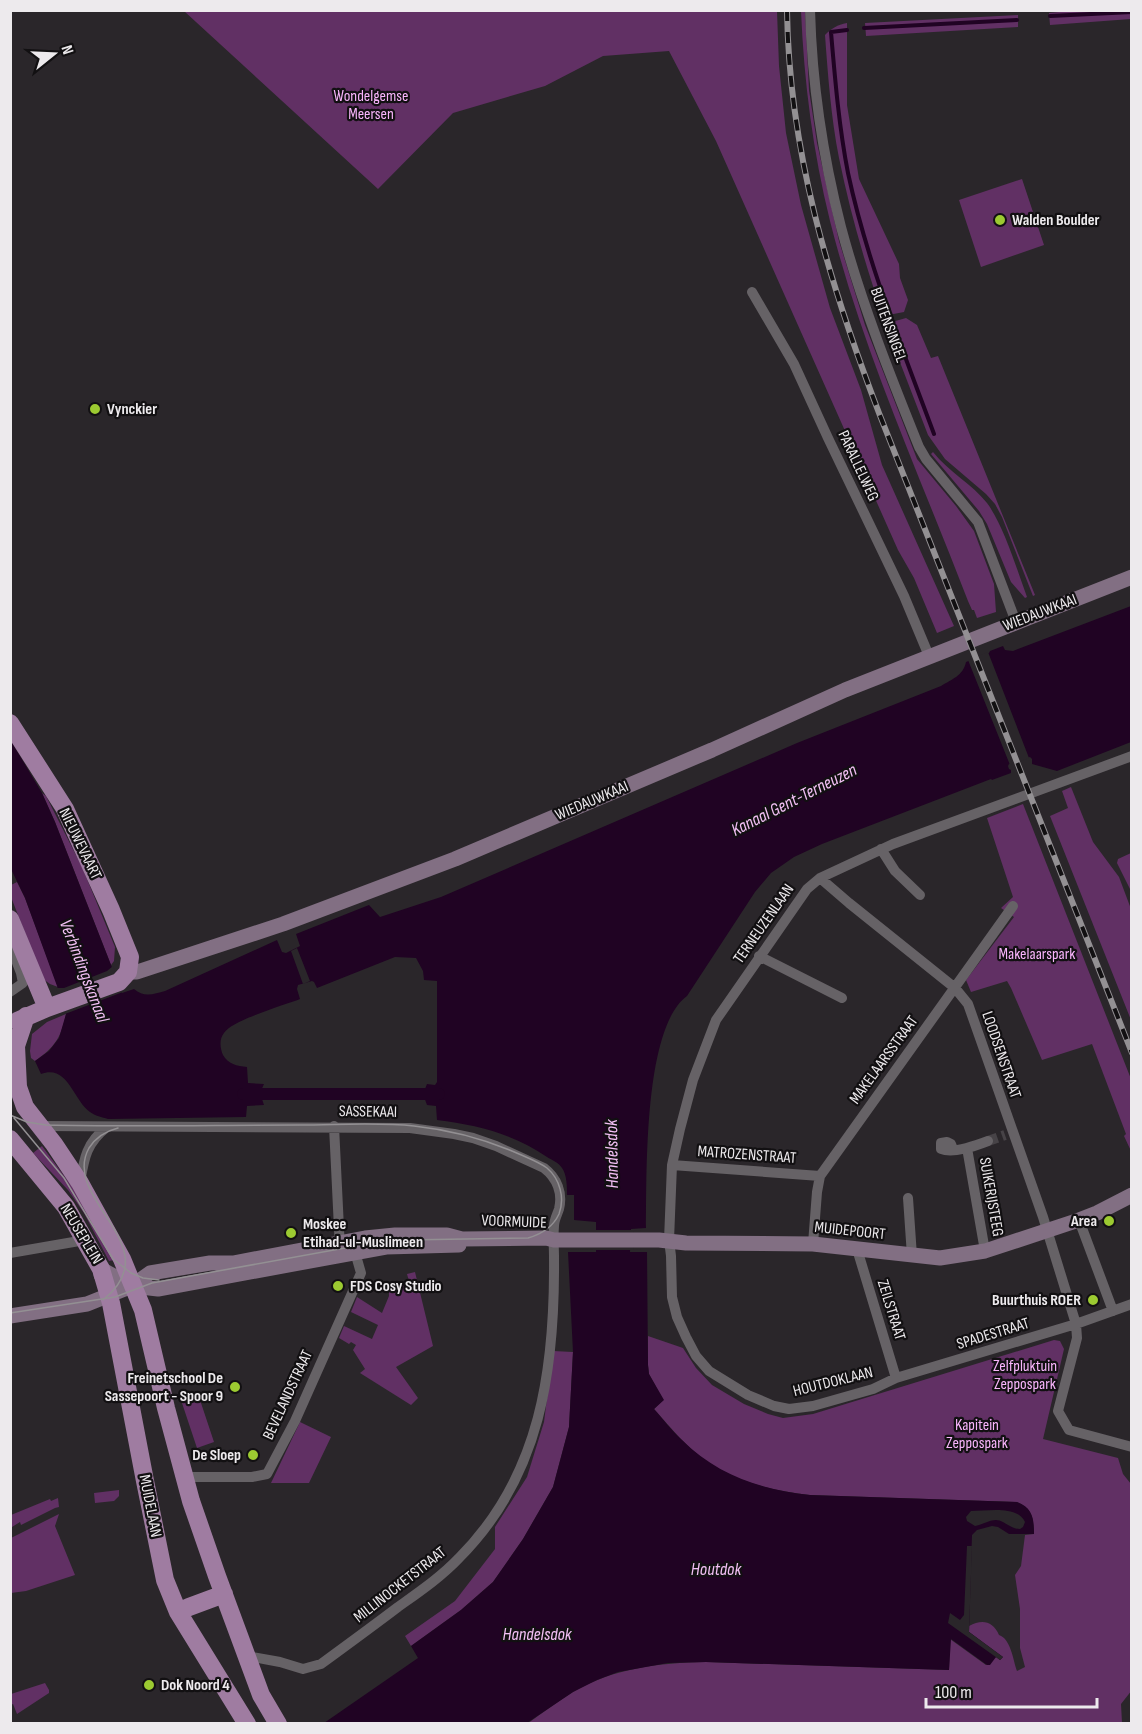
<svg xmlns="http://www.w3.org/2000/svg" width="1142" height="1734" viewBox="0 0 1142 1734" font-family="'Sofia Sans Condensed',sans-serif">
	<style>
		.green { fill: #613064 }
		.water { fill: #200323; fill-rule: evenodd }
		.pier { fill: #2a262a }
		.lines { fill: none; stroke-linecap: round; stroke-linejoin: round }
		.stream { stroke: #200323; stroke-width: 4 }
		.canal { stroke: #200323; stroke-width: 12 }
		.street-tunnel { stroke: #474347; stroke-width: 10; stroke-dasharray: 10 5; stroke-linecap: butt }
		.street { stroke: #666266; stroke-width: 10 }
		.secondary { stroke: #826f83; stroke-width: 15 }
		.primary { stroke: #9f7ca1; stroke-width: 18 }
		.tram { stroke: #939093; stroke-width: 1.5 }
		.rail-casing { stroke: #939093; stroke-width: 6 }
		.rail { stroke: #121012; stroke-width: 4; stroke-dasharray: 11; stroke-linecap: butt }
		.poi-dot { fill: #9cca31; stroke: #121012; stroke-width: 2 }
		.labels { text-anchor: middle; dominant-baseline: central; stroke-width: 4.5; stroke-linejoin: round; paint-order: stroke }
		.park-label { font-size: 16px; fill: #f9b5fc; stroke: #121012 }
		.poi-label { font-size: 16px; font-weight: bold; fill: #edeaed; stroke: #121012; text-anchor: start }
		.street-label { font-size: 16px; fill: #edeaed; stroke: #121012 }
		.water-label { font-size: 18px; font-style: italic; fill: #f3c0f5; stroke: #121012 }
	</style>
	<rect width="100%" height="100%" fill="#2a262a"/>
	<path class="green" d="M1079 10 1131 11V19L1050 25 1049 13Z
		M184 11H777L779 66 786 133 801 205 830 308 861 390 882 465 954 626 937 633 914 578 898 550 716 141 669 51 603 56 545 86 453 113 378 189Z
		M801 11H805L809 90 817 143 839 241 865 325 917 459 956 506 974 531 994 584 996 612 977 618 974 610H972L968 601C920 476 863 352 830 221 813 152 804 82 801 11Z
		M1018 15V27L866 36 865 23Z
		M847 23V105L859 179 899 264 900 278 908 300 904 312 883 316C865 264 850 212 839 158 831 117 828 76 825 35 832 28 837 25 847 23Z
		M1022 179 1044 245 981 267 959 200Z
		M906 318 917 325 931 358 938 356 1035 595 1033 596 1002 517 995 504 986 494 945 459 928 435 886 326 892 322Z
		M933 452C949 472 972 484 987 503 1004 526 1017 570 1027 597L1025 598 1011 582 987 524 979 511 931 454Z
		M1071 787 1093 842 1119 877 1131 909V1020L1050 816 1068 808 1062 791Z
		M42 793 46 796 82 867 115 947 114 961 111 965 55 822Z
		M1023 804 1131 1079V1151L1124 1136 1126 1134 1092 1044 1042 1060 1011 988 1007 981 971 992 966 980 1014 917 1001 908 1013 897 987 818Z
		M1131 853V891L1117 863 1118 859Z
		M17 882 25 898 58 987 50 984 43 979 11 897V885Z
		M66 1014C61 1038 55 1047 35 1061L31 1058 30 1051 32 1034 47 1022Z
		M42 1146 73 1188 114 1260 109 1261 84 1213 68 1190 33 1153Z
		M415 1272 433 1346 396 1367 418 1398 411 1405 360 1373 365 1369 353 1350 356 1345 351 1342 349 1344 339 1338 344 1326 372 1339 378 1325 351 1312 357 1297 382 1313 389 1296V1284L409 1281 407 1274Z
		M648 1336 683 1348 696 1368 712 1385 744 1404 768 1414 783 1418 813 1414 1054 1340 1060 1341 1064 1349 1043 1439 1118 1458 1123 1474 1131 1484 1132 1690 1121 1704 1122 1723 1080 1724 1078 1722 1073 1724H527C542 1713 557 1702 573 1692 614 1668 659 1663 706 1662L949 1670 950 1639 986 1665 996 1657H1002L969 1632V1626C982 1619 993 1621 999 1635 1011 1639 1013 1660 1017 1671L1025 1667 1020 1648V1609L1015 1575 1021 1566 1025 1535 1034 1534C1033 1518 1033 1509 1017 1502L810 1495C775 1491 739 1483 709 1463 688 1449 671 1428 654 1409L663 1400 649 1374 648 1365Z
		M553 1351 573 1352 569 1427 553 1487 523 1539 493 1582 461 1610 411 1646 405 1636 455 1601 495 1549V1527L527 1477 544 1422Z
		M199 1397 214 1442 197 1448 182 1403Z
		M300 1422 331 1437 309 1483H271Z
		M119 1490V1496L114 1501 95 1503 94 1493Z
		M58 1498 59 1507 55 1508 21 1525 20 1522 12 1527V1529L11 1530V1515L50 1499 51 1501Z
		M59 1514 55 1526 75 1575 26 1591 11 1593V1538Z
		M45 1683 49 1690V1693L17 1714 13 1704 11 1705V1694Z"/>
	<path class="water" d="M1131 606V742L1057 771 1032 764V759L1030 757 1009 764 1008 766 1009 769 1011 770V773L992 780 991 779 822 844 794 857 771 873 755 892 687 996C643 1028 647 1175 646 1228L631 1229 630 1252H647L648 1365 649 1374 664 1400 654 1409C663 1419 672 1431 682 1440 717 1475 762 1490 810 1495L1017 1502C1033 1508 1034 1519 1034 1534H1009L998 1527 992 1526 977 1530 972 1535 969 1632 1003 1657 1000 1660 996 1657 990 1665H987L951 1639 949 1670 706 1662 668 1663 618 1672 597 1680 573 1692 527 1723H324L418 1658 411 1646 461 1610 493 1582 523 1539 553 1487 569 1427 573 1352 568 1252H596V1222L574 1220V1195H567C567 1187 567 1175 562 1168 559 1163 552 1160 547 1157 514 1134 477 1125 437 1120L436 1106 427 1105 423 1094 427 1084 435 1085 437 1082V981L424 980 423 971 416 958 395 957 317 988 314 982 312 981 298 985 297 989 300 999C285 1005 232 1020 224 1033 219 1039 220 1048 223 1055 228 1064 237 1066 247 1067L248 1083 264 1084 260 1093 264 1105 247 1106 246 1117 108 1119C102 1117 95 1116 90 1112 73 1100 68 1064 41 1074L35 1061 49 1051 59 1038 66 1014 57 986 25 898 11 869V741L42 793 55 822 122 993 134 989C144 998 154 994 165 991L277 940 282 952 286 953 300 946 296 934 369 905 380 917 441 897 797 743 941 686C952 679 963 676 966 662L989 653 990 651 1003 646 1005 650 1013 651ZM971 1511C988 1511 1017 1505 1025 1522L1023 1527 1020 1529C1010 1529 1004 1520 996 1520 989 1520 981 1525 975 1526L967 1521 966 1517Z"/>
	<path class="pier" d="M988 652 1029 758 1010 765 968 660Z
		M297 948 310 981 303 984 291 951Z
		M113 966 123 992 65 1014 56 988H64L107 971Z
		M593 1230H641L634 1231 633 1249 641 1250H566L593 1249Z
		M967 1546H972L969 1632 1003 1657 1000 1660 948 1623 950 1613 960 1620 964 1615Z"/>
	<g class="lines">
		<path class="stream" d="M1050 16 1132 12
			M864 28 1017 20
			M847 30 831 32C835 79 839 127 848 173 867 262 902 348 934 434"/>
		<path class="canal" d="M243 1094H439"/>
		<path class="street-tunnel" d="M988 1141 1005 1135"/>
		<path class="street" d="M810 10C812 83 823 157 841 227 861 302 890 375 919 447L926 459 978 522 1016 622
			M752 292 794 364 828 438 904 596 929 656
			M1132 756 893 844 820 878 807 889 716 1020 693 1080 680 1129 672 1165 669 1240 671 1256 672 1297 677 1317 686 1337 696 1356 709 1371 748 1395 774 1406 789 1409 813 1406 873 1389 896 1378 1076 1324 1132 1304
			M881 849 895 871 920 895
			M820 878 849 903 955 988 968 1004 1043 1217 1076 1324 1077 1338 1058 1411 1069 1430 1132 1447
			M10 945 21 973 23 983 10 992
			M759 956 842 998
			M40 1126 410 1128 454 1134 473 1138 496 1146 544 1168C557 1178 563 1193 559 1209 557 1215 554 1220 554 1226 553 1236 554 1248 554 1258 555 1369 541 1476 459 1558 441 1577 419 1592 398 1607 373 1626 347 1645 321 1664L303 1669 280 1662 247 1656
			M334 1126 340 1249
			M967 1148 985 1251
			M953 1149 951 1144 947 1142 941 1143V1149C953 1154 975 1146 988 1141
			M672 1165 820 1176
			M80 1183C84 1159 86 1143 107 1127
			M908 1198 912 1256
			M1079 1220 1113 1311
			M813 1244 817 1192 820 1176 1013 906
			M857 1249 896 1378
			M10 1253 85 1240
			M185 1477H252L267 1474 295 1421 361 1273 355 1252"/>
		<path class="secondary" d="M128 972H137L283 924 455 859 712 750 845 690 1132 577
			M101 1275V1269L132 1286 158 1289 386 1247 459 1245
			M10 1316 87 1304 132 1286 150 1273 210 1263H233L365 1238 395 1235H447L462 1239 546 1238 554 1240H659L686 1243 813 1244 940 1258 985 1251 1079 1220 1097 1213 1132 1195"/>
		<path class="primary" d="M10 723 65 809 111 910 130 957 128 972 119 982 47 1008 17 1021
			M10 919 47 1008
			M26 1016 16 1046 18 1087 25 1107 54 1144 80 1183 122 1259 143 1310 166 1408 191 1501 217 1576 261 1695 278 1724
			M10 1139 66 1207 101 1269 111 1303 145 1481 165 1580 178 1612 247 1724
			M178 1612 189 1607 224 1594"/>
		<path class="tram" d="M10 1115 27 1122 46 1125C131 1127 216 1125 300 1125 337 1125 377 1122 414 1126 451 1130 485 1139 519 1154 528 1158 539 1162 547 1168 560 1179 565 1198 559 1214 553 1227 542 1234 528 1238L405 1240 378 1242 152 1283 115 1297 10 1313
			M14 1118 64 1178 113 1259 131 1273 143 1278 159 1280
			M103 1300C171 1246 60 1200 89 1148 96 1137 106 1131 118 1128"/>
		<g class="rail-casing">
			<path id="rail" d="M787 10C789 152 829 282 879 413L1132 1053"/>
		</g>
		<use href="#rail" class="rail"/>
	</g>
	<g class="poi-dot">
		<circle cx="1000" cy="220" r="6"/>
		<circle cx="95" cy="409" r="6"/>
		<circle cx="1109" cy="1221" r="6"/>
		<circle cx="291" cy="1233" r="6"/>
		<circle cx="338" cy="1286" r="6"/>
		<circle cx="1093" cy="1300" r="6"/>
		<circle cx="235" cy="1387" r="6"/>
		<circle cx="253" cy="1455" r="6"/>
		<circle cx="149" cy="1685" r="6"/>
	</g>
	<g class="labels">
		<g class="park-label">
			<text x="371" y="96">Wondelgemse<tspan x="371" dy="18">Meersen</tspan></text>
			<text x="1037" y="954">Makelaarspark</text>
			<text x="1025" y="1366">Zelfpluktuin<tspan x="1025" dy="18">Zeppospark</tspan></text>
			<text x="977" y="1425">Kapitein<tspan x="977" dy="18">Zeppospark</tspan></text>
		</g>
		<g class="poi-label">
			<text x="1012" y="220">Walden Boulder</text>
			<text x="107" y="409">Vynckier</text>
			<text x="1097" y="1221" text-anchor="end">Area</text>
			<text x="303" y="1224">Moskee<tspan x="303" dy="18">Etihad-ul-Muslimeen</tspan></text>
			<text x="350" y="1286">FDS Cosy Studio</text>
			<text x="1081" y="1300" text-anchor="end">Buurthuis ROER</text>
			<text x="223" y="1378" text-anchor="end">Freinetschool De<tspan x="223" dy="18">Sassepoort - Spoor 9</tspan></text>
			<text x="241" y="1455" text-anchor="end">De Sloep</text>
			<text x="161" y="1685">Dok Noord 4</text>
		</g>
		<g class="street-label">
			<text transform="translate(888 325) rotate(70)">BUITENSINGEL</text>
			<text transform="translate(858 466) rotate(65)">PARALLELWEG</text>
			<text transform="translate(1040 613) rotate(-21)">WIEDAUWKAAI</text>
			<text transform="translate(592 801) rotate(-23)">WIEDAUWKAAI</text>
			<text transform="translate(80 844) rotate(64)">NIEUWEVAART</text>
			<text transform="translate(764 924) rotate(-55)">TERNEUZENLAAN</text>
			<text transform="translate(1001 1055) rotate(71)">LOODSENSTRAAT</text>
			<text transform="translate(884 1060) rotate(-54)">MAKELAARSSTRAAT</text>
			<text transform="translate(368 1112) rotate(1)">SASSEKAAI</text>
			<text transform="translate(747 1155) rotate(4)">MATROZENSTRAAT</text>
			<text transform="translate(991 1197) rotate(80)">SUIKERIJSTEEG</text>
			<text transform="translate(514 1222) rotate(2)">VOORMUIDE</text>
			<text transform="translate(850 1231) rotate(6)">MUIDEPOORT</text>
			<text transform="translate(81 1234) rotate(59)">NEUSEPLEIN</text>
			<text transform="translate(891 1310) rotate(73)">ZEILSTRAAT</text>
			<text transform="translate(993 1334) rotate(-17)">SPADESTRAAT</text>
			<text transform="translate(833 1382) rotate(-14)">HOUTDOKLAAN</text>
			<text transform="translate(288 1395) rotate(-65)">BEVELANDSTRAAT</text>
			<text transform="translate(150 1506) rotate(79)">MUIDELAAN</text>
			<text transform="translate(400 1585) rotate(-38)">MILLINOCKETSTRAAT</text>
		</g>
		<g class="water-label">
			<text transform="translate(794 800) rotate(-27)">Kanaal Gent-Terneuzen</text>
			<text transform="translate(84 971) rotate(69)">Verbindingskanaal</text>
			<text transform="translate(612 1154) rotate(-91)">Handelsdok</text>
			<text x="716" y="1569">Houtdok</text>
			<text x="537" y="1634">Handelsdok</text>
		</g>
	</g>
	<rect width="1142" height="1734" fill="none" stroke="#edeaed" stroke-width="24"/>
	<g transform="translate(54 54) rotate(72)" stroke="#121012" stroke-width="4.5" paint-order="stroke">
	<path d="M0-4.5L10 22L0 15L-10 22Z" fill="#edeaed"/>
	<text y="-9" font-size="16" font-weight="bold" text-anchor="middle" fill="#edeaed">N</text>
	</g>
	<path d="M926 1698v9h171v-9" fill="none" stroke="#edeaed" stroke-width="3"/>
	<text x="935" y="1698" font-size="18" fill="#edeaed" stroke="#121012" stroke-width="4.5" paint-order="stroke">100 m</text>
</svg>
